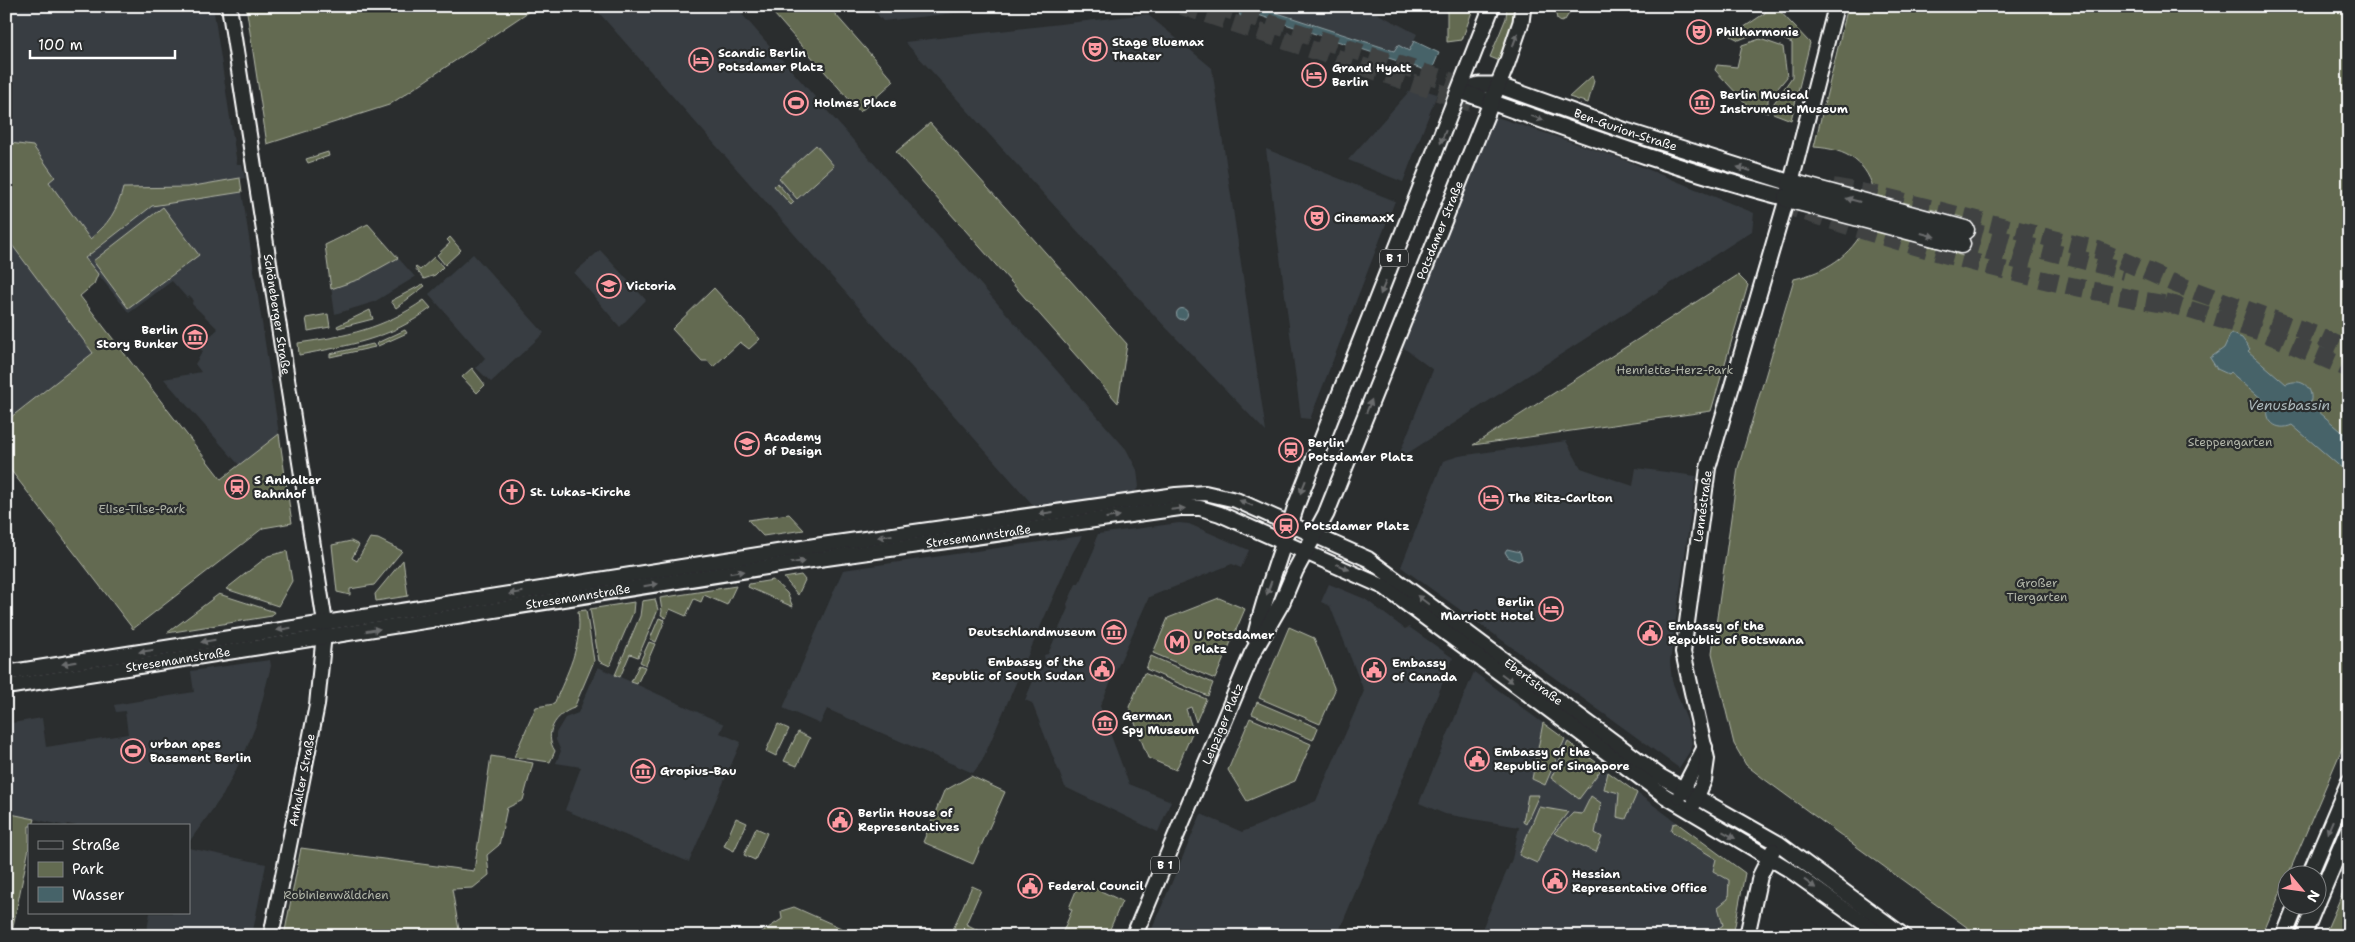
<svg xmlns="http://www.w3.org/2000/svg" width="2355" height="942" viewBox="0 0 2355 942" font-family="'Shantell Sans',sans-serif">
	<style>
		.built { fill: #383d42 }
		.green { fill: #636b51; stroke: #b1b5a8 }
		.water { fill: #466369; stroke: #90a1a5 }
		.lines { fill: none; stroke-linecap: round; stroke-linejoin: round }
		.highway-tunnel { stroke: #3f4243; stroke-width: 18; stroke-dasharray: 18 9; stroke-linecap: butt }
		.secondary-casing { stroke: #fff; stroke-width: 18 }
		.primary-casing { stroke: #fff; stroke-width: 19 }
		.highway-casing { stroke: #fff; stroke-width: 21 }
		.secondary { stroke: #2a2d2e; stroke-width: 14 }
		.primary { stroke: #2a2d2e; stroke-width: 15 }
		.highway { stroke: #2a2d2e; stroke-width: 18 }
		.oneway { fill: #6a6c6d }
		.labels { text-anchor: middle; dominant-baseline: central; stroke-width: 4.5; stroke-linejoin: round; paint-order: stroke }
		.shield { fill: #2a2d2e; stroke: #bfc0c0; stroke-width: 1 }
		.shield-label { font-size: 11px; font-weight: bold; fill: #fff }
		.poi-label { font-size: 12px; font-weight: bold; fill: #fff; stroke: #2a2d2e; text-anchor: start }
		.street-label { font-size: 12px; fill: #fff; stroke: #2a2d2e }
		.park-label { font-size: 12px; fill: #b1b5a8; stroke: #2a2d2e }
		.water-label { font-size: 14px; font-style: italic; fill: #acb9bc; stroke: #2a2d2e }
	</style>
	<rect width="100%" height="100%" fill="#2a2d2e"/>
	<filter id="ink" filterUnits="userSpaceOnUse"><feTurbulence type="fractalNoise" baseFrequency=".02" numOctaves="2"/><feDisplacementMap in="SourceGraphic" scale="10" xChannelSelector="R" yChannelSelector="G"/><feConvolveMatrix kernelMatrix="1 2 1 2 8 2 1 2 1" color-interpolation-filters="sRGB"/></filter>
	<g filter="url(#ink)">
		<path class="built" d="M6 6H213L237 164H242L245 178 188 187 134 188 122 199 103 228 90 239 48 182 6 138Z
			M593 6H730L739 11 1126 449 1137 470 1139 487 1133 493V496L1052 508 1051 505H1033Z
			M870 6H1017L883 21Z
			M1256 6H1363L1417 34 1409 51H1395Z
			M1147 14 1212 68 1266 432 1154 315 905 42Z
			M1413 87 1437 94 1403 182 1348 160Z
			M1494 116 1625 160 1754 213 1752 231 1397 460 1433 370 1400 345Z
			M1266 149 1395 201 1310 419 1301 418Z
			M242 192 279 434 239 465 164 379 201 372 195 364 203 351 200 349 209 342 207 339 218 329 192 304 193 299 190 296 187 298 172 281 129 313 85 258 152 206Z
			M368 224 415 277 374 302 335 314 325 245Z
			M6 237 93 353 6 421Z
			M600 250 646 300 620 327 574 273Z
			M473 254 544 333 491 382 476 368 485 358 429 294Z
			M1566 441 1581 468 1633 486 1636 468 1696 476 1670 662 1672 681 1688 723 1692 743 1690 751 1679 768 1401 567 1443 461 1459 456Z
			M1179 523 1189 524 1249 550 1241 568 1232 564 1149 597 1100 706 1129 784 1171 801 1158 832 1065 787 1032 703 1025 700 1033 681H1036L1039 668H1042L1045 660 1044 655 1048 654 1068 608 1067 604 1076 584 1079 583 1096 545 1095 541 1098 534Z
			M1082 536 1072 554 982 761 973 773 827 709 820 724 783 708 843 570Z
			M1329 584 1365 599 1405 629 1409 627 1453 658 1337 936H1149L1201 814 1242 832 1316 801 1364 691 1330 606 1321 602Z
			M270 660 271 666 256 725 245 752 223 795 189 842V826H77L67 824 66 826 6 813 12 780 6 779V724L42 718 46 747 128 734 125 711 116 712 114 705 194 692 191 671Z
			M598 667 724 724 720 733 741 742 689 862 565 810 581 767 556 763 561 751 556 740V733L565 718 578 713Z
			M1474 672 1745 873 1733 936H1479L1512 859 1519 827 1445 814 1419 803Z
			M189 848 266 864 252 936H146L150 913H189Z"/>
		<path class="green" d="M246 6H537L389 105 267 144Z
			M767 6H828L894 81 860 112Z
			M1447 6H1474L1462 40 1447 42Z
			M1507 6H1515V12L1500 61 1490 57 1506 18Z
			M1554 6H1573V7L1565 20 1561 22 1557 19Z
			M1767 6H1775L1810 43 1791 120 1773 113 1774 103 1792 77V43L1763 30 1739 40 1731 36 1765 13Z
			M1848 6H2349V732L2262 936H1979L1764 779 1746 765 1734 744 1712 653 1738 468 1794 279C1825 272 1851 256 1865 227L1963 256 1973 220 1875 195C1868 162 1847 149 1814 147Z
			M1760 39 1783 47 1787 77 1773 94 1768 93V113L1749 107 1715 70 1717 65 1737 67 1742 45Z
			M1592 76 1594 81 1588 103 1569 97Z
			M1565 120C1630 143 1698 159 1764 179L1763 183 1675 156 1629 146 1561 123Z
			M930 123 1127 344 1118 403 896 152Z
			M6 138 10 143 33 146 55 177 49 182 90 239C108 225 118 209 123 188L188 187 240 178 242 192 152 206 85 258 98 274 94 284 80 296 221 479 279 434 292 523 263 528 133 629 6 464V421L93 353 6 237Z
			M816 145 834 166 797 199 779 178Z
			M328 152 329 156 308 163 306 159Z
			M777 183 794 202 791 205 774 186Z
			M163 207 199 255 128 308 93 261Z
			M368 224 398 258 360 279 331 289 325 245Z
			M450 237 461 250 445 265 437 255 450 243 447 240Z
			M434 257 443 267 435 275 424 279 415 268 416 267 420 270Z
			M1738 275 1748 285 1711 411 1473 445Z
			M423 284 425 286 396 308 391 301Z
			M714 288 760 339 749 349 740 342 713 367 708 361H702L672 329Z
			M424 300 431 308C391 339 347 346 299 355L298 343C347 336 383 329 424 300Z
			M370 310 373 319 338 328 337 326Z
			M328 314 330 327 308 331 306 318Z
			M405 330 407 333 378 346 377 343Z
			M373 344 375 347 330 357V354Z
			M472 368 485 385 477 393 462 377Z
			M789 514 804 530 763 536 748 520Z
			M370 538 378 539 402 551 374 585 350 589V595L337 592 332 545 351 541 359 545 352 558 357 561Z
			M287 551 292 581 278 606 226 589 268 556Z
			M403 560 408 596 376 601 375 594Z
			M801 575 805 580 798 595 784 578Z
			M773 580 787 593 793 607 748 587 749 584Z
			M736 586 727 605 704 595 701 602 694 599 686 616 670 609 666 618 661 615 662 611 660 598Z
			M219 594 275 612 272 616 167 633Z
			M1219 598 1245 609 1215 679 1153 653 1168 618Z
			M655 599 658 610 638 657 630 654 620 677 615 675 640 616 642 601Z
			M634 602 633 613 610 666 599 661 590 609Z
			M586 610 594 661 574 708C556 714 543 733 555 751L550 762 514 757 536 707 554 704C567 673 583 645 578 611Z
			M659 618 665 620 656 642 650 639Z
			M1289 627 1314 638 1335 690 1320 724 1259 698Z
			M649 642 655 644 646 665 640 662Z
			M1151 656 1213 683 1208 696 1146 669Z
			M639 665 645 667 637 684 631 682Z
			M1144 673 1206 699 1196 722 1191 707 1186 709 1193 731 1176 770 1148 758 1129 707Z
			M1257 702 1318 728 1313 740 1252 714Z
			M1250 718 1311 744 1295 781 1247 801 1228 770Z
			M1543 723 1565 739 1545 785 1532 779Z
			M778 724 789 729 776 756 766 751Z
			M798 732 810 738 797 766 784 761Z
			M1568 742 1603 767 1579 799 1551 778Z
			M491 756 533 763 523 800 507 808 499 845 487 855 489 875 473 888 452 889 460 936H284L301 848 474 871Z
			M1608 772 1637 793 1626 819 1617 817 1619 793 1604 789Z
			M971 776 1005 792 973 864 923 842 944 791Z
			M1528 795H1539L1526 824 1523 822Z
			M1591 796 1601 803 1595 833 1602 837 1596 852 1554 833 1573 813 1582 814Z
			M1539 807 1568 812 1549 837 1537 863 1519 855Z
			M6 813 35 819 33 826H29V848L11 936H6Z
			M736 818 747 823 734 851 724 846Z
			M1677 823 1745 873 1733 936H1708L1723 925 1718 907 1728 899 1729 880 1713 871 1716 859 1671 831 1673 824Z
			M756 828 767 833 755 860 744 855Z
			M2349 878V936H2324Z
			M1080 881 1122 901 1107 936H1061L1072 910 1069 908Z
			M972 886 981 890 966 924 980 931 978 936H950Z
			M794 907 859 936H756L782 919 781 911Z"/>
		<path class="water" d="M1238 6H1256L1394 51 1398 45 1409 51 1414 41 1439 53 1431 72 1252 13 1246 20 1249 30 1244 35Z
			M1176.5 314a5.5 5.5 0 1 1 11 0a5.5 5.5 0 1 1-11 0Z
			M2231 333 2242 338 2250 349 2248 351 2286 384C2302 377 2315 388 2310 404L2349 438V482L2345 479 2344 470 2292 425C2277 432 2263 421 2269 405L2230 372 2228 374 2217 369 2210 358 2224 348Z
			M1507 549 1520 552 1522 559 1518 561 1508 557 1505 552Z"/>
		<g class="lines">
			<path class="highway-tunnel" d="M1182 6 1471 103
				M1216 6 1686 157
				M1833 187 1877 195 2098 250 2176 284 2316 335 2349 350
				M1781 204C1910 247 2041 284 2175 306
				M1965 230 2125 271
				M1961 244 2031 264
				M2164 302 2265 333 2349 369"/>
			<g class="secondary-casing">
				<g id="secondary">
					<path id="s1" d="M229 6 325 623 317 705 271 936"/>
					<path id="s2" d="M6 673 815 546 1176 495 1205 493 1236 500 1368 559 1660 776 1778 843 1904 936"/>
					<path id="s3" d="M6 687 805 561 1180 508H1200L1220 514 1384 587 1665 796 1788 869 1882 936"/>
					<path d="M1679 797 1705 747"/>
					<path id="s4" d="M1694 804 1704 780 1707 759 1683 652 1708 468 1787 198 1836 6"/>
					<path d="M1747 936 1760 876 1773 850"/>
				</g>
			</g>
			<g class="primary-casing">
				<g id="primary">
					<path id="s5" d="M1460 91 1479 85H1497L1626 131 1791 183"/>
					<path d="M1460 91C1568 129 1675 169 1787 198"/>
					<path d="M1255 638C1265 593 1282 550 1296 506L1492 6"/>
					<path d="M2310 874 2349 782"/>
					<path d="M2318 901 2349 828"/>
					<path id="s6" d="M1134 936 1252 654 1282 602 1295 571 1326 514 1507 63 1521 22 1523 6"/>
					<path d="M2284 936 2297 904"/>
					<path d="M2303 936 2316 904"/>
				</g>
			</g>
			<g class="highway-casing">
				<path id="highway" d="M1791 183 1965 230
					M1787 198 1961 244"/>
			</g>
			<use href="#secondary" class="secondary"/>
			<use href="#primary" class="primary"/>
			<use href="#highway" class="highway"/>
		</g>
		<defs><path id="oneway-solid" d="M-6-.8H1V-3.2L6.5 0L1 3.2V.8H-6Z" transform="scale(1.25)"/></defs>
		<g class="oneway">
			<use href="#oneway-solid" transform="translate(1515 40) rotate(-70)"/>
			<use href="#oneway-solid" transform="translate(1537 118) rotate(20)"/>
			<use href="#oneway-solid" transform="translate(1443 137) rotate(112)"/>
			<use href="#oneway-solid" transform="translate(1744 169) rotate(-164)"/>
			<use href="#oneway-solid" transform="translate(1853 200) rotate(-165)"/>
			<use href="#oneway-solid" transform="translate(1928 235) rotate(15)"/>
			<use href="#oneway-solid" transform="translate(1383 288) rotate(112)"/>
			<use href="#oneway-solid" transform="translate(1369 406) rotate(-68)"/>
			<use href="#oneway-solid" transform="translate(1303 487) rotate(112)"/>
			<use href="#oneway-solid" transform="translate(1246 503) rotate(-158)"/>
			<use href="#oneway-solid" transform="translate(1178 509) rotate(-6)"/>
			<use href="#oneway-solid" transform="translate(1046 513) rotate(172)"/>
			<use href="#oneway-solid" transform="translate(1113 517) rotate(-8)"/>
			<use href="#oneway-solid" transform="translate(885 536) rotate(172)"/>
			<use href="#oneway-solid" transform="translate(798 562) rotate(-9)"/>
			<use href="#oneway-solid" transform="translate(1343 567) rotate(23)"/>
			<use href="#oneway-solid" transform="translate(737 572) rotate(-9)"/>
			<use href="#oneway-solid" transform="translate(651 585) rotate(-9)"/>
			<use href="#oneway-solid" transform="translate(1269 588) rotate(110)"/>
			<use href="#oneway-solid" transform="translate(516 593) rotate(171)"/>
			<use href="#oneway-solid" transform="translate(1423 600) rotate(-143)"/>
			<use href="#oneway-solid" transform="translate(284 629) rotate(170)"/>
			<use href="#oneway-solid" transform="translate(373 630) rotate(-9)"/>
			<use href="#oneway-solid" transform="translate(208 641) rotate(171)"/>
			<use href="#oneway-solid" transform="translate(146 651) rotate(172)"/>
			<use href="#oneway-solid" transform="translate(69 663) rotate(171)"/>
			<use href="#oneway-solid" transform="translate(1507 678) rotate(37)"/>
			<use href="#oneway-solid" transform="translate(2330 827) rotate(113)"/>
			<use href="#oneway-solid" transform="translate(1729 835) rotate(29)"/>
			<use href="#oneway-solid" transform="translate(1810 884) rotate(36)"/>
		</g>
	</g>
	<defs>
		<g id="theatre-ring" transform="scale(1.25)"><circle r="9.5" fill="#2a2d2e" stroke="#ff9aa2" stroke-width="1.5"/><path d="M-5-5.5Q0-4 5-5.5V0Q5 5 0 6Q-5 5-5 0ZM-3.3-2.5H-1v1.5H-3.3ZM1-2.5H3.3v1.5H1ZM-2.8 1Q0 5.5 2.8 1Z" fill="#ff9aa2"/></g>
		<g id="hotel-ring" transform="scale(1.25)"><circle r="9.5" fill="#2a2d2e" stroke="#ff9aa2" stroke-width="1.5"/><path d="M-6-4.5h1.5V1H6V5H4.5V3h-9V5H-6ZM-4 0a1.8 1.8 0 1 1 3.6 0ZM.5 0V-2.5h3Q6-2.5 6 0Z" fill="#ff9aa2"/></g>
		<g id="museum-ring" transform="scale(1.25)"><circle r="9.5" fill="#2a2d2e" stroke="#ff9aa2" stroke-width="1.5"/><path d="M0-6L6-3V-2H-6V-3ZM-5-1h2V3h-2ZM-1-1h2V3h-2ZM3-1h2V3H3ZM-6 4H6V6H-6Z" fill="#ff9aa2"/></g>
		<g id="stadium-ring" transform="scale(1.25)"><circle r="9.5" fill="#2a2d2e" stroke="#ff9aa2" stroke-width="1.5"/><path d="M0-5a6.5 5 0 1 0 0 10a6.5 5 0 1 0 0-10ZM-3.5-1.8h7v3.6h-7Z" fill="#ff9aa2"/></g>
		<g id="university-ring" transform="scale(1.25)"><circle r="9.5" fill="#2a2d2e" stroke="#ff9aa2" stroke-width="1.5"/><path d="M0-5L7-2L0 1L-7-2ZM-4 1L0 2.5L4 1V4Q0 6-4 4Z" fill="#ff9aa2"/></g>
		<g id="station-ring" transform="scale(1.25)"><circle r="9.5" fill="#2a2d2e" stroke="#ff9aa2" stroke-width="1.5"/><path d="M-3-6H3Q5-6 5-4V2Q5 4 3 4L4.5 6H3L1.5 4h-3L-3 6H-4.5L-3 4Q-5 4-5 2V-4Q-5-6-3-6ZM-3.5-4v3h7v-3ZM-3.5 1v1.5H-2V1ZM2 1v1.5H3.5V1Z" fill="#ff9aa2"/></g>
		<g id="church-ring" transform="scale(1.25)"><circle r="9.5" fill="#2a2d2e" stroke="#ff9aa2" stroke-width="1.5"/><path d="M-1.2-6h2.4v3.5h3.3v2.4h-3.3V6h-2.4V-.1h-3.3v-2.4h3.3Z" fill="#ff9aa2"/></g>
		<g id="civic-ring" transform="scale(1.25)"><circle r="9.5" fill="#2a2d2e" stroke="#ff9aa2" stroke-width="1.5"/><path d="M-.6-6.5H3V-4.5H.6V-3L4-1V1h2V6H-6V1h2V-1L-.6-3ZM-1.2 2.5V6h2.4V2.5Z" fill="#ff9aa2"/></g>
		<g id="metro-ring" transform="scale(1.25)"><circle r="9.5" fill="#2a2d2e" stroke="#ff9aa2" stroke-width="1.5"/><path d="M-5.5 5V-5H-3L0 0L3-5H5.5V5H3V-.5L0 4L-3-.5V5Z" fill="#ff9aa2"/></g>
	</defs>
	<g fill-rule="evenodd">
		<use href="#theatre-ring" x="1699" y="32"/>
		<use href="#theatre-ring" x="1095" y="49"/>
		<use href="#hotel-ring" x="701" y="60"/>
		<use href="#hotel-ring" x="1314" y="75"/>
		<use href="#museum-ring" x="1702" y="102"/>
		<use href="#stadium-ring" x="796" y="103"/>
		<use href="#theatre-ring" x="1317" y="218"/>
		<use href="#university-ring" x="609" y="286"/>
		<use href="#museum-ring" x="195" y="337"/>
		<use href="#university-ring" x="747" y="444"/>
		<use href="#station-ring" x="1291" y="450"/>
		<use href="#station-ring" x="237" y="487"/>
		<use href="#church-ring" x="512" y="492"/>
		<use href="#hotel-ring" x="1491" y="498"/>
		<use href="#station-ring" x="1286" y="526"/>
		<use href="#hotel-ring" x="1551" y="609"/>
		<use href="#museum-ring" x="1114" y="632"/>
		<use href="#civic-ring" x="1650" y="633"/>
		<use href="#metro-ring" x="1177" y="642"/>
		<use href="#civic-ring" x="1102" y="669"/>
		<use href="#civic-ring" x="1374" y="670"/>
		<use href="#museum-ring" x="1105" y="723"/>
		<use href="#stadium-ring" x="133" y="751"/>
		<use href="#civic-ring" x="1477" y="759"/>
		<use href="#museum-ring" x="643" y="771"/>
		<use href="#civic-ring" x="840" y="820"/>
		<use href="#civic-ring" x="1555" y="881"/>
		<use href="#civic-ring" x="1030" y="886"/>
	</g>
	<g class="labels">
		<g class="shield">
			<rect x="1380" y="249.5" width="28" height="17" rx="4"/>
			<rect x="1151" y="856.5" width="28" height="17" rx="4"/>
		</g>
		<g class="shield-label">
			<text x="1394" y="258">B 1</text>
			<text x="1165" y="865">B 1</text>
		</g>
		<g class="poi-label">
			<text x="1716" y="32">Philharmonie</text>
			<text x="1112" y="42">Stage Bluemax<tspan x="1112" dy="14">Theater</tspan></text>
			<text x="718" y="53">Scandic Berlin<tspan x="718" dy="14">Potsdamer Platz</tspan></text>
			<text x="1332" y="68">Grand Hyatt<tspan x="1332" dy="14">Berlin</tspan></text>
			<text x="1720" y="95">Berlin Musical<tspan x="1720" dy="14">Instrument Museum</tspan></text>
			<text x="814" y="103">Holmes Place</text>
			<text x="1334" y="218">CinemaxX</text>
			<text x="626" y="286">Victoria</text>
			<text x="178" y="330" text-anchor="end">Berlin<tspan x="178" dy="14">Story Bunker</tspan></text>
			<text x="764" y="437">Academy<tspan x="764" dy="14">of Design</tspan></text>
			<text x="1308" y="443">Berlin<tspan x="1308" dy="14">Potsdamer Platz</tspan></text>
			<text x="254" y="480">S Anhalter<tspan x="254" dy="14">Bahnhof</tspan></text>
			<text x="530" y="492">St. Lukas-Kirche</text>
			<text x="1508" y="498">The Ritz-Carlton</text>
			<text x="1304" y="526">Potsdamer Platz</text>
			<text x="1534" y="602" text-anchor="end">Berlin<tspan x="1534" dy="14">Marriott Hotel</tspan></text>
			<text x="1668" y="626">Embassy of the<tspan x="1668" dy="14">Republic of Botswana</tspan></text>
			<text x="1096" y="632" text-anchor="end">Deutschlandmuseum</text>
			<text x="1194" y="635">U Potsdamer<tspan x="1194" dy="14">Platz</tspan></text>
			<text x="1084" y="662" text-anchor="end">Embassy of the<tspan x="1084" dy="14">Republic of South Sudan</tspan></text>
			<text x="1392" y="663">Embassy<tspan x="1392" dy="14">of Canada</tspan></text>
			<text x="1122" y="716">German<tspan x="1122" dy="14">Spy Museum</tspan></text>
			<text x="150" y="744">urban apes<tspan x="150" dy="14">Basement Berlin</tspan></text>
			<text x="1494" y="752">Embassy of the<tspan x="1494" dy="14">Republic of Singapore</tspan></text>
			<text x="660" y="771">Gropius-Bau</text>
			<text x="858" y="813">Berlin House of<tspan x="858" dy="14">Representatives</tspan></text>
			<text x="1572" y="874">Hessian<tspan x="1572" dy="14">Representative Office</tspan></text>
			<text x="1048" y="886">Federal Council</text>
		</g>
		<g class="street-label">
			<text stroke="none"><textPath href="#s5" startOffset="174">Ben-Gurion-Straße</textPath></text>
			<text stroke="none"><textPath href="#s6" startOffset="770">Potsdamer Straße</textPath></text>
			<text stroke="none"><textPath href="#s1" startOffset="312">Schöneberger Straße</textPath></text>
			<text stroke="none"><textPath href="#s4" startOffset="304">Lennéstraße</textPath></text>
			<text stroke="none"><textPath href="#s3" startOffset="984">Stresemannstraße</textPath></text>
			<text stroke="none"><textPath href="#s3" startOffset="579">Stresemannstraße</textPath></text>
			<text stroke="none"><textPath href="#s3" startOffset="174">Stresemannstraße</textPath></text>
			<text stroke="none"><textPath href="#s2" startOffset="1595">Ebertstraße</textPath></text>
			<text stroke="none"><textPath href="#s6" startOffset="230">Leipziger Platz</textPath></text>
			<text transform="translate(302 780) rotate(-79)">Anhalter Straße</text>
		</g>
		<g class="park-label">
			<text x="1675" y="370">Henriette-Herz-Park</text>
			<text x="2230" y="442">Steppengarten</text>
			<text x="142" y="509">Elise-Tilse-Park</text>
			<text x="2037" y="583">Großer<tspan x="2037" dy="14">Tiergarten</tspan></text>
			<text x="336" y="895">Robinienwäldchen</text>
		</g>
		<g class="water-label">
			<text x="2289" y="405">Venusbassin</text>
		</g>
	</g>
	<rect width="2355" height="942" fill="none" stroke="#2a2d2e" stroke-width="25"/>
	<rect x="12" y="12" width="2330" height="917" fill="none" stroke="#fff" stroke-width="2" filter="url(#ink)"/>
	<rect x="28" y="824" width="162" height="90" fill="#2a2d2e" stroke="#7f8182"/>
	<rect x="38" y="841" width="25" height="8" fill="#2a2d2e" stroke="#7f8182"/>
	<text x="72" y="850" font-size="15" fill="#ffffff">Straße</text>
	<rect x="38" y="862" width="25" height="15" fill="#636b51" stroke="#7f8182"/>
	<text x="72" y="874" font-size="15" fill="#ffffff">Park</text>
	<rect x="38" y="887" width="25" height="15" fill="#466369" stroke="#7f8182"/>
	<text x="72" y="900" font-size="15" fill="#ffffff">Wasser</text>
	<g transform="translate(2302 890) rotate(119)"><circle r="24" fill="#2a2d2e" stroke="#7f8182"/>
	<path d="M0-4L9 19L0 12L-9 19Z" fill="#ff9aa2"/>
	<text y="-8" font-size="14" font-weight="bold" text-anchor="middle" fill="#ffffff">N</text>
	</g>
	<path d="M30 50v8h145v-8" fill="none" stroke="#ffffff" stroke-width="2.5"/>
	<text x="38" y="50" font-size="15" fill="#ffffff" stroke="#2a2d2e" stroke-width="4" paint-order="stroke">100 m</text>
</svg>
